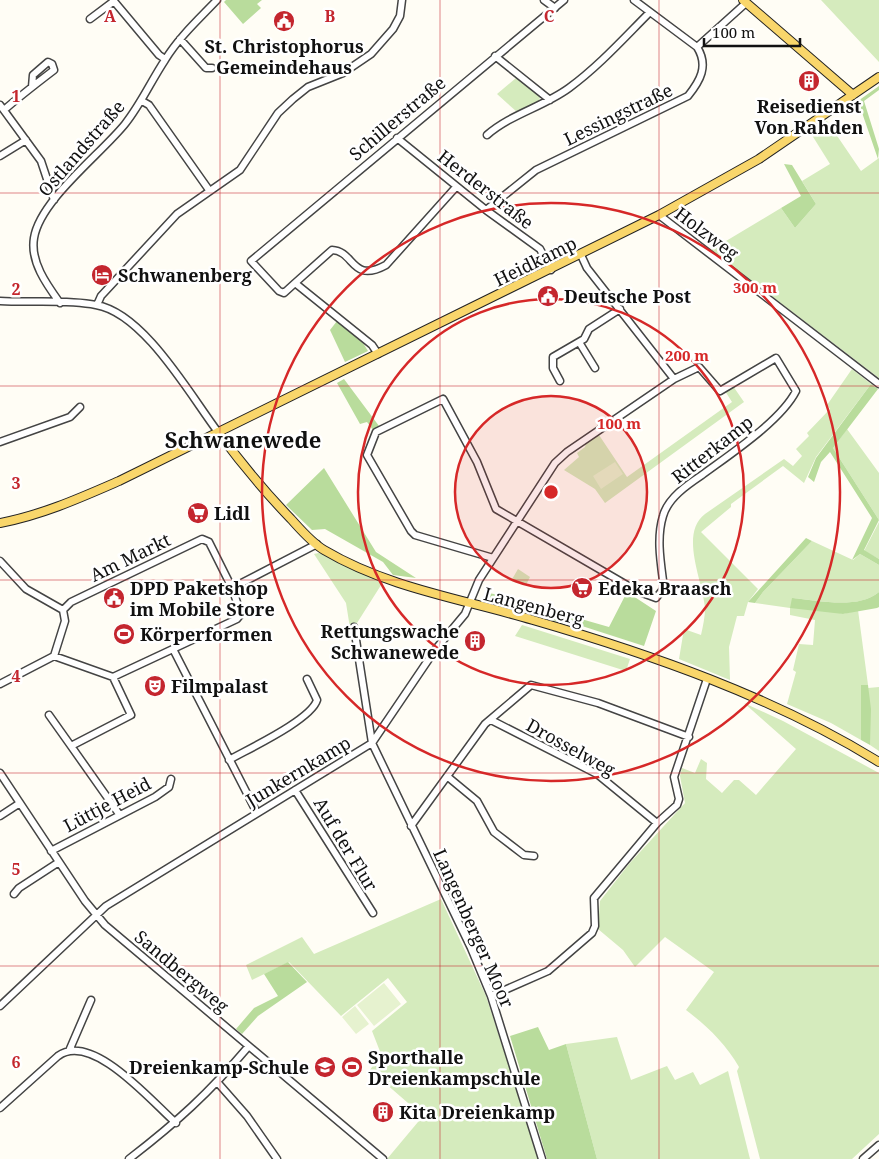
<svg xmlns="http://www.w3.org/2000/svg" width="879" height="1159" viewBox="0 0 879 1159" font-family="'Noto Serif',serif">
	<style>
		.green { fill: #d5ebbd }
		.forest { fill: #b9dc9c }
		.pitch { fill: #e6f2cf }
		.lines { fill: none; stroke-linecap: round; stroke-linejoin: round }
		.minor-casing { stroke: #444; stroke-width: 9 }
		.major-casing { stroke: #222; stroke-width: 10 }
		.minor { stroke: #fff; stroke-width: 6 }
		.major { stroke: #f9d66b; stroke-width: 8 }
		.grid { fill: none; stroke: #c4262e; stroke-width: 1; stroke-opacity: 0.55 }
		.ring { fill: none; stroke: #d62828; stroke-width: 2.5 }
		.labels { text-anchor: middle; dominant-baseline: central; stroke-width: 5; stroke-linejoin: round; paint-order: stroke }
		.poi-label { font-size: 18px; font-weight: bold; fill: #111; stroke: #fff; text-anchor: start }
		.street-label { font-size: 18px; fill: #111; stroke: #fff }
		.district-label { font-size: 22px; font-weight: bold; fill: #111; stroke: #fff }
		.grid-label { font-size: 16px; text-anchor: middle; font-weight: bold; fill: #c4262e; stroke: #fff; stroke-width: 5; stroke-linejoin: round; paint-order: stroke }
		.centre { fill: #d62828; stroke: #fff; stroke-width: 2.5 }
		.ring-label { font-size: 15px; text-anchor: middle; font-weight: bold; fill: #d62828; stroke: #fff; stroke-width: 5; stroke-linejoin: round; paint-order: stroke }
	</style>
	<rect width="100%" height="100%" fill="#fffdf5"/>
	<path class="green" d="M821 0H879V62Z
		M516 78 540 96 539 103 517 112 497 94Z
		M827 121 861 171 879 158V378L711 250 781 208 795 228 816 204 802 181 830 164 810 132Z
		M852 369 871 384 816 457 804 483 783 466 731 504V507L701 532 758 589 748 602 744 616H737L729 647 730 680 679 659 684 629 701 635C703 626 705 617 705 608 703 581 679 534 705 514L784 459 793 466 802 456 796 449 809 436 807 433 830 409 827 405Z
		M733 386 744 402 605 503 595 489 564 470 579 457 577 453 585 447 586 443 599 435 627 477 732 402 725 391Z
		M847 429 879 473V520L833 448Z
		M879 522V559L864 551Z
		M812 541 853 560 860 554 879 565V592C858 610 818 600 792 598L843 614 858 610 868 685H862L861 740 831 723 787 704 796 672 793 670 799 644 813 645 815 620 790 615V608L755 603 763 592Z
		M323 552 332 559 383 582 357 623 350 628 346 603 314 554Z
		M518 569 530 577 526 585 511 581Z
		M522 625 630 659 626 671 515 636Z
		M879 687V751L870 745 868 688Z
		M744 703 783 721 879 773V1134L852 1159H760L737 1071 739 1067C725 1043 708 1027 686 1010L714 972 665 937 635 967 623 950 598 929 600 901 629 864 685 803 680 776 682 768 695 773 701 759 707 763 706 779 722 793 734 780H739L756 795 796 749Z
		M441 899 486 996 539 1159H387L423 1116 370 1070 381 1054 372 1031 407 1002 388 978 341 1016 289 962 252 980 246 965 302 937 314 954Z
		M617 1037 631 1080 667 1066 675 1080 693 1072 700 1085 728 1071 750 1159H597L566 1044Z"/>
	<path class="forest" d="M226 0H262L257 4 261 8 243 24 224 2Z
		M879 86V90L864 101 879 149 878 159 858 101Z
		M784 164 792 165 816 204 795 228 781 208 801 196Z
		M337 321 363 343 368 351 345 362 330 330Z
		M344 379 379 426 373 430 367 422 360 424 337 383Z
		M871 384 878 389 833 448 879 520 864 550 879 559V565L860 554 852 560 872 518 830 452 821 462 814 482 808 477 816 458Z
		M324 468 376 552 416 578 393 575 383 562 325 529 312 530 286 505Z
		M806 538 812 541 763 592 755 603 748 602Z
		M627 592 656 611 644 646 582 626 570 625 488 602V593L494 594 609 627Z
		M879 592V607L877 608 843 614 790 608 792 598C817 600 858 610 879 592Z
		M861 685H868L871 709 870 745 861 740Z
		M288 962 307 982 258 1016 242 1034 236 1029 254 1008 278 996 264 974Z
		M538 1027 549 1050 566 1044 597 1159H547L510 1036Z"/>
	<path class="pitch" d="M615 462 623 474 601 489 593 476Z
		M384 983 401 1004 374 1026 357 1005Z
		M355 1006 369 1024 356 1034 342 1017Z"/>
	<g class="lines">
		<g class="minor-casing">
			<path id="minor" d="M113 0 159 55 165 59
				M544 0 555 8
				M634 0 697 47
				M90 19 114 1
				M180 39 206 68H212
				M495 56 550 100
				M142 101 149 105 209 190
				M0 105 41 161 54 200
				M4 110C20 96 37 83 54 70L52 64 48 62 33 75 32 87
				M487 135C511 114 543 107 569 88 599 66 624 38 650 12
				M397 138 486 210 540 249 551 270
				M0 156 26 140
				M486 210 536 170 688 96C700 81 709 66 697 47L746 3
				M659 215 879 384
				M295 283 332 250C355 251 351 284 386 265L456 187
				M0 301C31 303 65 299 96 305 144 313 190 395 218 432
				M60 303C47 285 30 262 34 238 40 200 101 154 125 124 141 104 151 81 165 60 179 37 199 19 217 0
				M97 305 101 296 177 214 240 170 278 113 293 99 308 87 343 73 371 54 393 29 400 16 402 0
				M579 342 595 368
				M378 354 372 345 295 283 284 293 279 291 251 261 564 0
				M560 381 553 368V357L584 339 589 329 620 309
				M0 442 70 417 80 407
				M493 558 415 535 411 531 367 455 376 432 443 399 477 462 496 509 637 591 656 598 664 588C661 564 656 539 663 516 668 498 687 485 702 475 729 455 781 421 796 391L776 358 720 391 699 367 674 379
				M0 561 26 589 63 610
				M354 627 372 743 471 948 491 996 542 1159
				M173 649 257 813
				M54 656 113 677 237 619 241 614 232 588
				M113 677 131 715 71 746 119 814
				M0 684 54 656 65 621 63 610 71 602 202 539 209 542 232 588 317 544
				M49 715 71 746
				M491 720 597 774 657 823
				M229 760C248 749 311 720 317 700L307 679
				M0 773 85 901 105 925 383 1159
				M448 777 477 801 494 832 524 855 534 856
				M295 790 373 913
				M0 816 20 803
				M411 826 485 724 531 685 598 703 689 737
				M51 851 155 797 169 787 171 779
				M14 894 19 888 59 862
				M491 996 548 971 592 933 595 926 594 898 657 823 677 805 679 799 674 777 707 679
				M0 1006 106 906 372 743 435 650 465 614 479 580 555 463 567 452 674 379 587 268 581 255
				M69 1051 91 1000
				M218 1083 247 1116 277 1159
				M0 1108 58 1056C92 1031 152 1102 176 1123
				M129 1159C177 1122 209 1093 248 1047
				M863 1159 879 1145"/>
		</g>
		<g class="major-casing">
			<path id="major" d="M743 0 853 95
				M218 432C241 463 265 492 291 519 301 530 312 543 324 550 388 588 463 599 533 620 650 654 774 697 879 762
				M0 523C42 515 80 498 119 481L659 215 759 159 879 77"/>
		</g>
		<use href="#minor" class="minor"/>
		<use href="#major" class="major"/>
	</g>
	<path class="grid" d="M220 0V1159M440 0V1159M659 0V1159M0 193H879M0 386H879M0 580H879M0 773H879M0 966H879"/>
	<circle cx="551" cy="492" r="96" fill="#d62828" fill-opacity=".12"/>
	<g class="ring">
		<circle cx="551" cy="492" r="96"/>
		<circle cx="551" cy="492" r="193"/>
		<circle cx="551" cy="492" r="289"/>
	</g>
	<defs>
		<g id="civic-disc" transform="scale(1.125)"><circle r="9.5" fill="#c4262e" stroke="#fff"/><path d="M-.6-6.5H3V-4.5H.6V-3L4-1V1h2V6H-6V1h2V-1L-.6-3ZM-1.2 2.5V6h2.4V2.5Z" fill="#fff"/></g>
		<g id="building-disc" transform="scale(1.125)"><circle r="9.5" fill="#c4262e" stroke="#fff"/><path d="M-4-6H4V6H1V3H-1V6H-4ZM-2.5-4.3h1.7v1.8h-1.7ZM.8-4.3h1.7v1.8H.8ZM-2.5-1h1.7V.8h-1.7ZM.8-1h1.7V.8H.8Z" fill="#fff"/></g>
		<g id="hotel-disc" transform="scale(1.125)"><circle r="9.5" fill="#c4262e" stroke="#fff"/><path d="M-6-4.5h1.5V1H6V5H4.5V3h-9V5H-6ZM-4 0a1.8 1.8 0 1 1 3.6 0ZM.5 0V-2.5h3Q6-2.5 6 0Z" fill="#fff"/></g>
		<g id="supermarket-disc" transform="scale(1.125)"><circle r="9.5" fill="#c4262e" stroke="#fff"/><path d="M-6-5.5h2.5l.6 2H6L4.5 2H-2.5L-4.4-4H-6ZM-1.5 3.2a1.3 1.3 0 1 0 .1 0ZM3 3.2a1.3 1.3 0 1 0 .1 0Z" fill="#fff"/></g>
		<g id="stadium-disc" transform="scale(1.125)"><circle r="9.5" fill="#c4262e" stroke="#fff"/><path d="M0-5a6.5 5 0 1 0 0 10a6.5 5 0 1 0 0-10ZM-3.5-1.8h7v3.6h-7Z" fill="#fff"/></g>
		<g id="theatre-disc" transform="scale(1.125)"><circle r="9.5" fill="#c4262e" stroke="#fff"/><path d="M-5-5.5Q0-4 5-5.5V0Q5 5 0 6Q-5 5-5 0ZM-3.3-2.5H-1v1.5H-3.3ZM1-2.5H3.3v1.5H1ZM-2.8 1Q0 5.5 2.8 1Z" fill="#fff"/></g>
		<g id="school-disc" transform="scale(1.125)"><circle r="9.5" fill="#c4262e" stroke="#fff"/><path d="M0-5L7-2L0 1L-7-2ZM-4 1L0 2.5L4 1V4Q0 6-4 4Z" fill="#fff"/></g>
	</defs>
	<g fill-rule="evenodd">
		<use href="#civic-disc" x="284" y="21"/>
		<use href="#building-disc" x="809" y="81"/>
		<use href="#hotel-disc" x="102" y="275"/>
		<use href="#civic-disc" x="548" y="296"/>
		<use href="#supermarket-disc" x="198" y="513"/>
		<use href="#supermarket-disc" x="582" y="588"/>
		<use href="#civic-disc" x="114" y="598"/>
		<use href="#stadium-disc" x="124" y="634"/>
		<use href="#building-disc" x="475" y="641"/>
		<use href="#theatre-disc" x="155" y="686"/>
		<use href="#school-disc" x="325" y="1067"/>
		<use href="#stadium-disc" x="352" y="1067"/>
		<use href="#building-disc" x="383" y="1112"/>
	</g>
	<g class="labels">
		<g class="poi-label">
			<text x="284" y="46" text-anchor="middle">St. Christophorus<tspan x="284" dy="21">Gemeindehaus</tspan></text>
			<text x="809" y="106" text-anchor="middle">Reisedienst<tspan x="809" dy="21">Von Rahden</tspan></text>
			<text x="118" y="275">Schwanenberg</text>
			<text x="564" y="296">Deutsche Post</text>
			<text x="214" y="513">Lidl</text>
			<text x="130" y="588">DPD Paketshop<tspan x="130" dy="21">im Mobile Store</tspan></text>
			<text x="598" y="588">Edeka Braasch</text>
			<text x="459" y="631" text-anchor="end">Rettungswache<tspan x="459" dy="21">Schwanewede</tspan></text>
			<text x="140" y="634">Körperformen</text>
			<text x="171" y="686">Filmpalast</text>
			<text x="368" y="1057">Sporthalle<tspan x="368" dy="21">Dreienkampschule</tspan></text>
			<text x="309" y="1067" text-anchor="end">Dreienkamp-Schule</text>
			<text x="399" y="1112">Kita Dreienkamp</text>
		</g>
		<g class="street-label">
			<text transform="translate(618 114) rotate(-26)">Lessingstraße</text>
			<text transform="translate(397 118) rotate(-40)">Schillerstraße</text>
			<text transform="translate(81 148) rotate(-49)">Ostlandstraße</text>
			<text transform="translate(486 189) rotate(38)">Herderstraße</text>
			<text transform="translate(707 233) rotate(37)">Holzweg</text>
			<text transform="translate(535 261) rotate(-26)">Heidkamp</text>
			<text transform="translate(712 449) rotate(-38)">Ritterkamp</text>
			<text transform="translate(130 557) rotate(-26)">Am Markt</text>
			<text transform="translate(534 606) rotate(15)">Langenberg</text>
			<text transform="translate(571 747) rotate(29)">Drosselweg</text>
			<text transform="translate(298 771) rotate(-31)">Junkernkamp</text>
			<text transform="translate(107 804) rotate(-28)">Lüttje Heid</text>
			<text transform="translate(346 844) rotate(59)">Auf der Flur</text>
			<text transform="translate(474 928) rotate(66)">Langenberger Moor</text>
			<text transform="translate(182 971) rotate(40)">Sandbergweg</text>
		</g>
		<g class="district-label">
			<text x="243" y="439">Schwanewede</text>
		</g>
	</g>
	<g class="grid-label">
		<text x="110" y="22">A</text>
		<text x="330" y="22">B</text>
		<text x="549" y="22">C</text>
		<text x="16" y="102">1</text>
		<text x="16" y="295">2</text>
		<text x="16" y="489">3</text>
		<text x="16" y="682">4</text>
		<text x="16" y="875">5</text>
		<text x="16" y="1068">6</text>
	</g>
	<circle cx="551" cy="492" r="8" class="centre"/>
	<g class="ring-label">
		<text x="755" y="293">300 m</text>
		<text x="687" y="361">200 m</text>
		<text x="619" y="429">100 m</text>
	</g>
	<path d="M704 38v8h96v-8" fill="none" stroke="#111111" stroke-width="2.5"/>
	<text x="712" y="38" font-size="15" fill="#111111" stroke="#ffffff" stroke-width="4" paint-order="stroke">100 m</text>
</svg>
